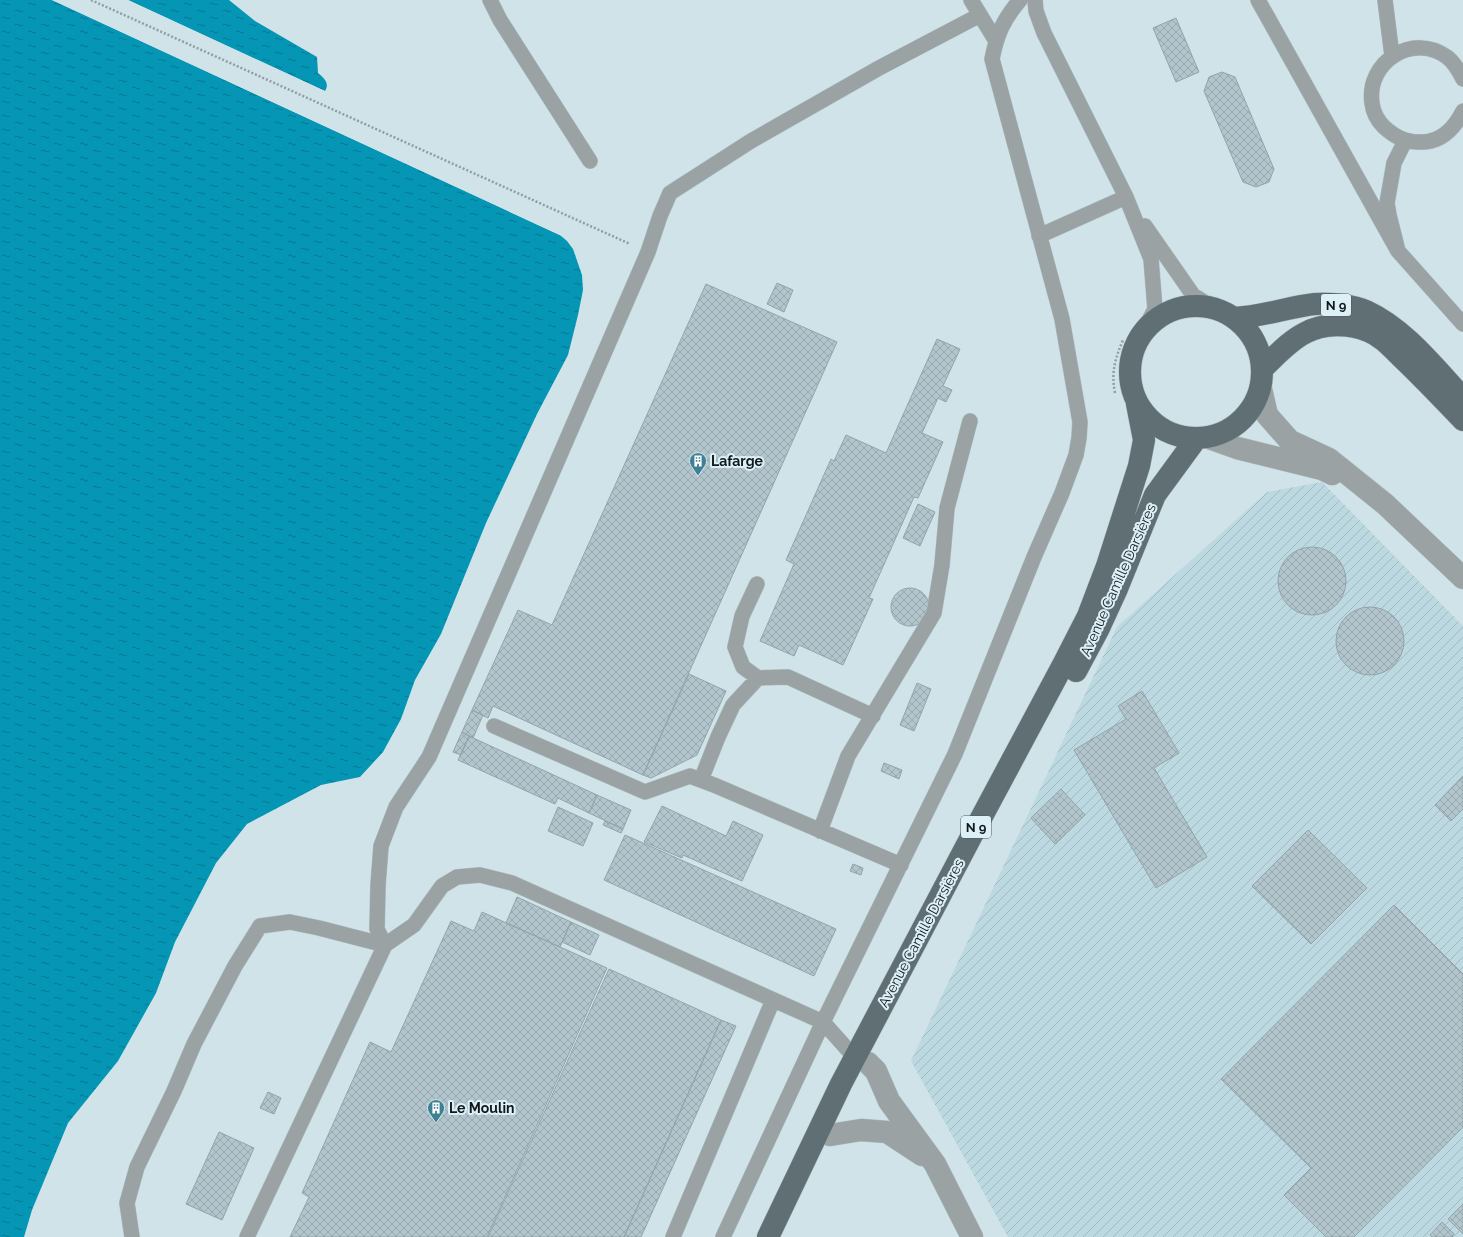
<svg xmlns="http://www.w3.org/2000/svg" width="1463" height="1237" viewBox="0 0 1463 1237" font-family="Raleway,sans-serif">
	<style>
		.industrial { fill: url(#industrial-furrows) }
		.water { fill: url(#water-ripples) }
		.pier { fill: #d0e3e9 }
		.building { fill: url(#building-cross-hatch); stroke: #92a4aa }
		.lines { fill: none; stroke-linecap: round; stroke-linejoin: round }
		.service-casing { stroke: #aebfc4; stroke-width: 16 }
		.minor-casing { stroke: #aebfc4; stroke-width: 23 }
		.tertiary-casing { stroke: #aebfc4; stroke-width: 23 }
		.primary-casing { stroke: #aebfc4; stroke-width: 23 }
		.path { stroke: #8f9ea2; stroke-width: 2.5; stroke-dasharray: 2 2; stroke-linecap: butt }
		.service { stroke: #9aa2a4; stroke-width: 15 }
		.minor { stroke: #9aa2a4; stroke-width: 22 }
		.tertiary { stroke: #9aa2a4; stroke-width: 22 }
		.primary { stroke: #606f73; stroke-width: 22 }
		.labels { text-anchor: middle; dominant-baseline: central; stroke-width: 4; stroke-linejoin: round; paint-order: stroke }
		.shield { fill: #ddf0f7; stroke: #4f5a5d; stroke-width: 1 }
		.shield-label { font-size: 13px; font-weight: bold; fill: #12191b }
		.poi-label { font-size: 14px; font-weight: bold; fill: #12191b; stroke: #ddf0f7; text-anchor: start }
		.street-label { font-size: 14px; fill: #12191b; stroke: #ddf0f7 }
	</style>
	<defs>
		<pattern id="industrial-furrows" width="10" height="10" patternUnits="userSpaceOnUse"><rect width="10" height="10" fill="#bcd8e1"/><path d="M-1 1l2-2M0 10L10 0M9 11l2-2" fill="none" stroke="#a1b9c0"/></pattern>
		<pattern id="water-ripples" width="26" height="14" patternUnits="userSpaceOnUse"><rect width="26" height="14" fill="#0595b5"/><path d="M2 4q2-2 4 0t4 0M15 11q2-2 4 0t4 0" fill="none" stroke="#057992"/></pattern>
		<pattern id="building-cross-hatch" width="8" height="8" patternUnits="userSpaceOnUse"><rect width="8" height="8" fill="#b2c5cc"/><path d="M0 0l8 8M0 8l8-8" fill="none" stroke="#98a9af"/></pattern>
	</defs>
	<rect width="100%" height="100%" fill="#d0e3e9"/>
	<path class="industrial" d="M1322 482 1463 626V1237H1008L911 1061 1117 627 1267 492Z"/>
	<path class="water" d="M0 0H52L560 235 567 241 573 249 582 275 583 290 578 315 568 355 537 414 486 523 441 634 415 680 401 719 383 752 360 777 321 785 247 824 216 863 175 942 156 993 118 1061 68 1123 32 1210 24 1237H0Z
		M128 0H229L255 21 317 57 318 73C324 78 330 83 325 91Z"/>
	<path class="pier" d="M52 0H57L561 233 566 238Z
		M126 0H128L327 92 324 93 127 2Z"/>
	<path class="building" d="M1176 18 1199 72 1176 82 1153 28Z
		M1222 72 1235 77 1274 169 1269 182 1256 187 1243 182 1204 91 1209 77Z
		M777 283 793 290 784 312 767 304Z
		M706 284 837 342 643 775 493 706 488 718 472 710 518 610 552 625Z
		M937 339 960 349 943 386 952 390 946 402 938 398 922 433 943 442 918 498 914 497 869 598 873 599 843 665 799 645 794 656 760 641 794 564 786 560 831 459 834 461 846 435 886 453Z
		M918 504 935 512 920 546 903 538Z
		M1278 581a34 34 0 1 1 68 0a34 34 0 1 1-68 0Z
		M891 607a19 19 0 1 1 38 0a19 19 0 1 1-38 0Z
		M1336 641a34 34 0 1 1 68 0a34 34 0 1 1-68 0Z
		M689 674 726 691 697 755 651 778 643 775Z
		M917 683 931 689 914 731 900 725Z
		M1142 691 1179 753 1154 768 1207 857 1156 888 1074 750 1126 719 1118 706Z
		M472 710 483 715 473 738 462 732Z
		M462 732 469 736 461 755 453 752Z
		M469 736 597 795 589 813 558 798 555 804 458 760Z
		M884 763 902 770 899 779 881 771Z
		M1463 776V809L1451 821 1435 805Z
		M1061 789 1085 815 1055 844 1031 818Z
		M597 795 631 810 623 829 589 813Z
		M662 806 726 836 733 821 763 835 742 881 683 855 682 858 644 842Z
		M558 807 593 823 583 846 548 831Z
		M605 821 623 829 621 833 603 825Z
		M1308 830 1367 888 1311 944 1252 886Z
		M625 835 836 929 814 976 604 880Z
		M853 864 863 868 861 875 850 871Z
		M517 897 571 922 560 947 506 923Z
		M1394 905 1463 974V1127L1354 1237H1326L1284 1195 1311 1168 1221 1079Z
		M482 912 607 968 487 1237H290L309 1197 302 1193 370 1042 391 1052 451 921 474 931Z
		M571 922 599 935 590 955 562 942Z
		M609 969 721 1020 624 1237H488Z
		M721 1020 736 1026 641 1237H624Z
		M268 1092 281 1098 274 1114 260 1108Z
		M219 1132 254 1148 222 1220 186 1204Z
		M1463 1204V1234L1448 1219Z
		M1442 1222 1454 1234 1452 1237H1432L1430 1235Z"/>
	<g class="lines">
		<g class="service-casing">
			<path id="service" d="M490 0 500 20 590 161
				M971 0 996 41
				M1035 0 1036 11 1044 33 1126 197 1151 259 1155 309 1143 332
				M1258 0 1398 251
				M1385 0 1392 56
				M1463 79C1459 71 1454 62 1447 57 1413 32 1366 62 1372 103 1373 112 1377 120 1384 127 1394 136 1404 142 1419 142 1440 143 1454 129 1463 111
				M1405 141 1394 163 1387 203 1389 215 1398 251 1463 324
				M1145 226 1193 295 1212 307
				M1039 236 1126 197
				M757 584 742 616 735 647 743 667 758 678
				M494 726 645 792 690 776 714 785 901 865
				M701 780 718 737 733 705 758 678 788 677 873 716
				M820 831 848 756 934 613 942 565 947 508 970 421
				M385 945 377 929 378 885 381 846 396 807 429 757 648 252 660 216 670 193 751 141 879 68 980 15
				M132 1237 127 1203 137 1167 174 1091 194 1044 235 966 260 926 290 922 319 928 385 945
				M247 1237 385 945 414 925 442 886 457 877 480 875 512 883 823 1022 848 1050 857 1054
				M673 1237 773 1000
				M723 1237 823 1022 955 754 1034 557 1062 493 1076 455 1079 438 1080 422 1062 319 992 59C997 34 1003 20 1020 0"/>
		</g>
		<g class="minor-casing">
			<path id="minor" d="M868 1063 876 1071 889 1101 935 1164 972 1237
				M830 1135 861 1130 887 1132 922 1155"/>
		</g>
		<g class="tertiary-casing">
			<path id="tertiary" d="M1261 389 1267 415 1290 441 1329 459 1385 504 1463 578
				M1209 438 1237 448 1322 469 1332 474"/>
		</g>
		<g class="primary-casing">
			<path id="primary" d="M1130 372a66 66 0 1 1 132 0a66 66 0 1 1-132 0Z
				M1234 318C1262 317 1288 307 1315 304 1328 303 1354 305 1366 311 1405 329 1434 367 1463 398
				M1263 368C1276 356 1289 341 1305 333 1323 323 1349 323 1368 331 1381 336 1391 347 1401 357 1422 377 1443 399 1463 420
				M1076 671 1099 628 1116 591 1155 495 1196 439
				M768 1237 841 1084 971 837 1064 663 1088 616 1107 566 1139 466 1144 440 1137 404"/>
		</g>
		<path class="path" d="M91 0 630 244
			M1115 393C1111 372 1115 359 1123 340"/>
		<use href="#service" class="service"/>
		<use href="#minor" class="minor"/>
		<use href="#tertiary" class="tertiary"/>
		<use href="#primary" class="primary"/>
	</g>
	<defs>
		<g id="building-pin" transform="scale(0.9)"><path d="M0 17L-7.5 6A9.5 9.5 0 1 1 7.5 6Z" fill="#408094" stroke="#ddf0f7"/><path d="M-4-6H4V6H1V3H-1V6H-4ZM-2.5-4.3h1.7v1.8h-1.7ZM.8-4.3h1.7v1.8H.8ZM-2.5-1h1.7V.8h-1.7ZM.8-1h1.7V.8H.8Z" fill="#fff"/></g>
	</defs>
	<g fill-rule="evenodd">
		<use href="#building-pin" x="698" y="461"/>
		<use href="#building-pin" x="436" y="1108"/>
	</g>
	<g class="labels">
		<g class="shield">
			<rect x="1321" y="294" width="30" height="22" rx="3"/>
			<rect x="961" y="816" width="30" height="22" rx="3"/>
		</g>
		<g class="shield-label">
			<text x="1336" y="305">N 9</text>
			<text x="976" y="827">N 9</text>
		</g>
		<g class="poi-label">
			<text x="711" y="461">Lafarge</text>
			<text x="449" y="1108">Le Moulin</text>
		</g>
		<g class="street-label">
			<text transform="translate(1118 580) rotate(-66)">Avenue Camille Darsières</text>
			<text transform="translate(921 933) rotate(-62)">Avenue Camille Darsières</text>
		</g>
	</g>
</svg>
